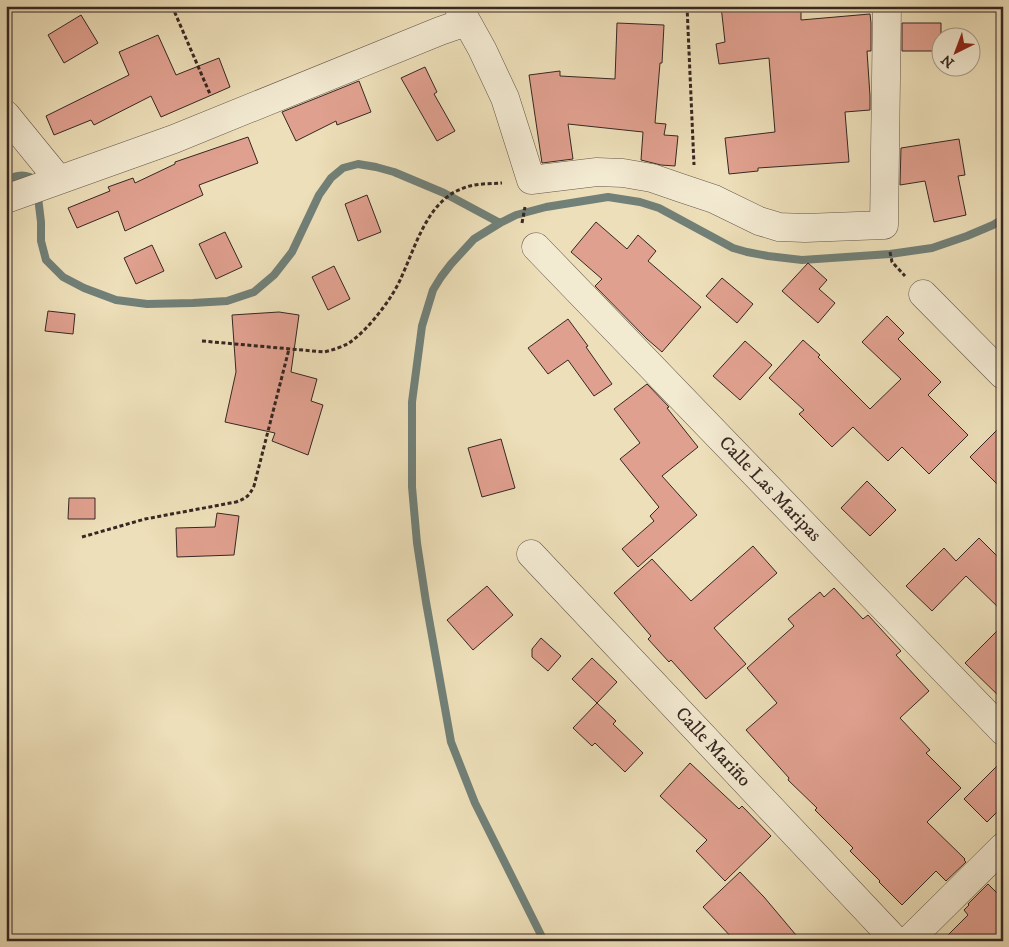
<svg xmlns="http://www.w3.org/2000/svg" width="1009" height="947" viewBox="0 0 1009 947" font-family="'IM FELL DW Pica',serif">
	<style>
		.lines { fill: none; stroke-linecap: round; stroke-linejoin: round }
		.stream { stroke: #718078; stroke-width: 8 }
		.building { fill: #e0a08f; stroke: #362722 }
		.minor-casing { stroke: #645548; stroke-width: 29 }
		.path { stroke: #362722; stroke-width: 3; stroke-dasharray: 4 2.5; stroke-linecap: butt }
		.minor { stroke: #f3ead2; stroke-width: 28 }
		.labels { text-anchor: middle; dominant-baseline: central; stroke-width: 5; stroke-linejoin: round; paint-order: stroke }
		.street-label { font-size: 19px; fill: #362722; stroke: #f3ead2 }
	</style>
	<rect width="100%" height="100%" fill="#eddfb9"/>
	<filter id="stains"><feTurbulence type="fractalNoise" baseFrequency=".004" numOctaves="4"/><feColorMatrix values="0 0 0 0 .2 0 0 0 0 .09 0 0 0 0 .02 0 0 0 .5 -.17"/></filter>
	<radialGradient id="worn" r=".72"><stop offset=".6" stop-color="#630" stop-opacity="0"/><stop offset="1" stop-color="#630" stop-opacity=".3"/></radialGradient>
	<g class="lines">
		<path class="stream" d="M6 180C15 176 21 174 30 177L37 189 41 222V241L46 260 63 277 84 288 116 300 147 304 193 303 227 301 254 292 274 275 292 252 319 195 331 178 343 168 358 164 376 167 394 172 444 193 500 223
			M544 941 475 803 451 742 426 602 417 543 412 487V402L422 326 433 290 441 277 451 264 474 239 500 223 516 215 546 207 608 197 640 202 659 208 733 248 747 252 768 256 802 260 890 254 932 248 967 236 993 225 1003 219"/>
	</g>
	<path class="building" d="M721 6H755L756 10 801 9V20L870 14 871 23V51H867L870 96V110L845 112 849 162 758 168V171L729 174 725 138 775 132 769 58 719 64 716 44 725 42Z
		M81 15 98 43 64 63 48 35Z
		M617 23 664 25 662 63H660L655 123 666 124 664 135 678 136 675 166 661 165 641 160 643 132 568 124 573 159 542 163 529 75 560 71V76L615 79Z
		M902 23H941V51H902Z
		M158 35 176 75 219 58 230 87 161 117 151 96 94 125 91 120 54 135 46 116 129 75 119 52Z
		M425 67 437 92 434 94 455 131 437 141 401 78Z
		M359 81 371 112 337 125 336 121 296 141 282 112Z
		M248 137 258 163 199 185 203 195 125 231 118 211 77 228 68 208 110 191 108 187 133 178 135 183 175 164V162Z
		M959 139 965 175 958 176 966 215 934 222 925 181 900 185 901 148Z
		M367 195 381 232 358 241 345 204Z
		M596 222 627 249 638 235 656 251 648 261 701 307 662 352 647 339 595 286 602 279 571 252Z
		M225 232 242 267 216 279 199 244Z
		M152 245 164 271 136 284 124 258Z
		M808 263 827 280 819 289 835 303 818 323 782 291Z
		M334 266 350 299 328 310 312 277Z
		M722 278 753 304 737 323 706 296Z
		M48 311 75 314 73 334 45 331Z
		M279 312 299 315 291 372 317 379 311 401 323 405 308 455 272 441 275 433 225 422 236 372 232 315Z
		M887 316 904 333 898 339 941 382 928 395 968 435 929 474 902 447 888 461 853 427 832 447 799 414 804 410 769 378 803 340 820 355 818 357 870 409 901 379 862 342Z
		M568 319 588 346 586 347 612 384 594 396 568 360 548 374 528 348Z
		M745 341 772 365 740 400 713 376Z
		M647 384 669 407 667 408 698 447 662 476 697 515 638 567 622 549 654 521 650 516 659 507 620 459 640 443 614 409Z
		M1003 424V490L970 457Z
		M501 439 515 488 482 497 468 448Z
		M867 481 896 510 870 536 841 508Z
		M69 498H95V519H68Z
		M217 513 239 516 234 555 177 557 176 528 215 527Z
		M979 538 1003 562V612L966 576 932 611 906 586 944 548 956 561Z
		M753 546 777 573 714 628 746 664 706 699 671 660 669 662 648 639 651 636 614 593 652 559 691 601Z
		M487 586 513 615 473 650 447 620Z
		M834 588 863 619 868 615 901 651 896 655 929 691 900 718 930 750 926 753 961 788 927 822 965 859 964 860 966 862 946 881 936 871 902 905 879 882 880 881 850 851 853 848 815 810 817 808 788 780 789 778 746 730 777 703 747 668 794 626 788 619 820 592 824 597Z
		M1003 625V700L965 663Z
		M541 638 561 656 548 671 532 657V649Z
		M592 658 617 682 597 703 572 679Z
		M597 703 616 721 613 724 643 753 625 772 595 743 592 746 573 728Z
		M1003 760V806L987 822 964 799Z
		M690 763 739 809 742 806 771 836 725 881 696 851 707 840 660 796Z
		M740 872 764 897 801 941H735L703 907Z
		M988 884 1003 899V941H942L968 915 964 910 969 905 968 904Z"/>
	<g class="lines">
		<g class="minor-casing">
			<path id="minor" d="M458 6 482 49 505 98 531 180 597 172 623 173 652 178 681 188 714 199 759 221 779 227 805 228 884 225 887 6
				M6 115 59 180
				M6 199 174 139 440 31 466 22
				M536 247 1003 731
				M923 294 1003 375
				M531 554 896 941
				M908 941 1003 847"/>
		</g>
		<path class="path" d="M172 6 210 94
			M687 6 694 165
			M522 223 525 207
			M890 252 892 262 905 276
			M202 341 324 352C333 350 342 347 349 343 368 330 392 299 401 278 415 248 427 202 461 189 474 183 489 184 502 183
			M82 537 145 519 236 502C247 498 249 496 254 486L289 349"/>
		<use href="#minor" class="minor"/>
	</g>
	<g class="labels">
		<g class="street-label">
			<text transform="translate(770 489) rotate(46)">Calle Las Maripas</text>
			<text transform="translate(713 747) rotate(47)">Calle Mariño</text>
		</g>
	</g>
	<rect width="1009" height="947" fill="none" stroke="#eddfb9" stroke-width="25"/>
	<rect x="8" y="8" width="994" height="932" fill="none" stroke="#362722" stroke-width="2.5"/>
	<rect x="12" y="12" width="984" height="922" fill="none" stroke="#362722"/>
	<g transform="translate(956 52) rotate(222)"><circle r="24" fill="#f3ead2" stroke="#a79c8c"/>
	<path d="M0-4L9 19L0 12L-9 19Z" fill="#8f2418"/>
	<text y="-8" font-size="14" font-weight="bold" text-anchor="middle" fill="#362722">N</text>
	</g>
	<rect width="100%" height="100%" filter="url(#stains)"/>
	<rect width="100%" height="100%" fill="url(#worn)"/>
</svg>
